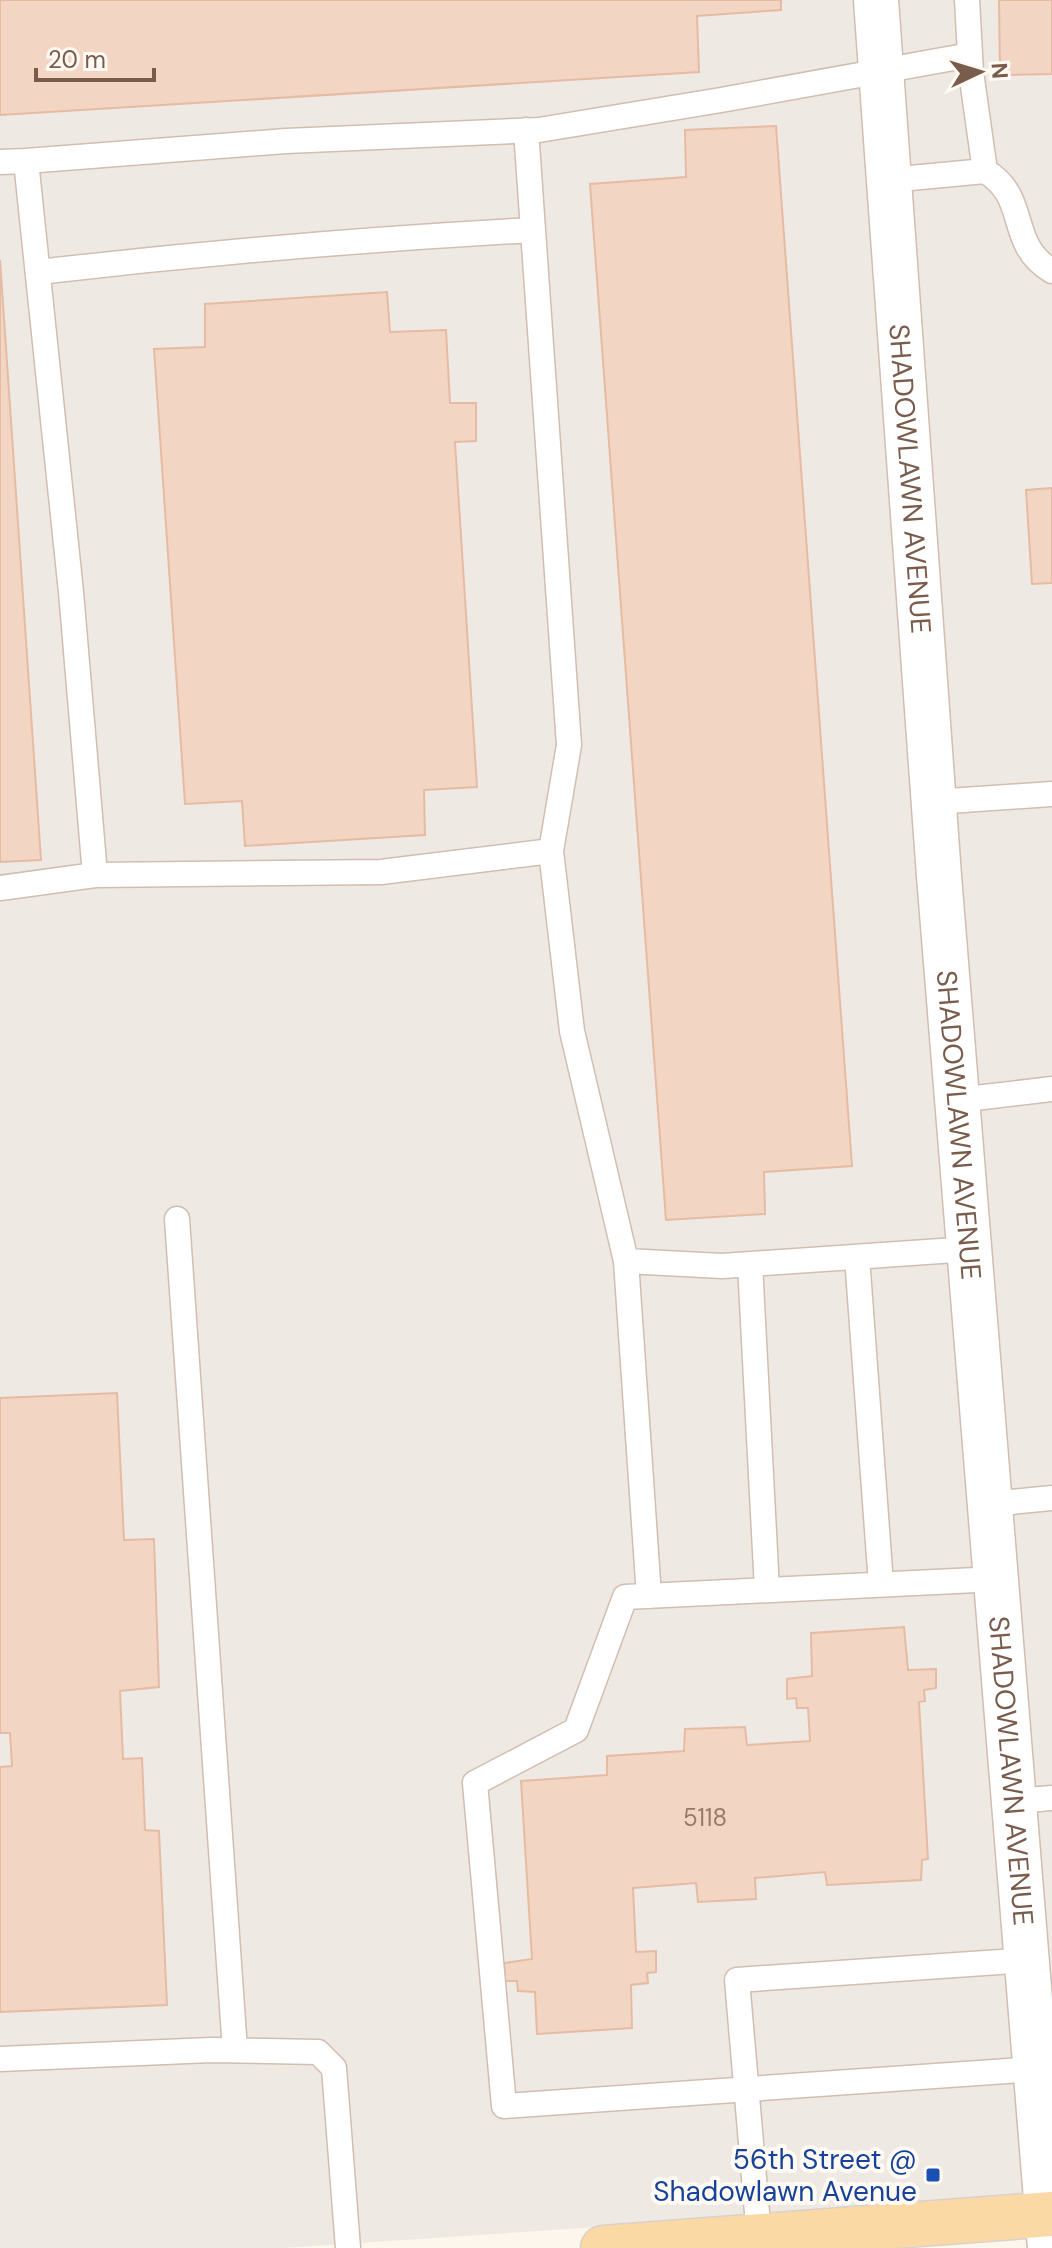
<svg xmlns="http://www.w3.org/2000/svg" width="1052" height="2248" viewBox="0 0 1052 2248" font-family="'DM Sans',sans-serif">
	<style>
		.industrial { fill: #efe9e4 }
		.building { fill: #f3d5c3; stroke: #e6bba3; stroke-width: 2 }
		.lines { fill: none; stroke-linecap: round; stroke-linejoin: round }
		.service-casing { stroke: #d1beb0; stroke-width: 27 }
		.minor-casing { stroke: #d1beb0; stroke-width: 47 }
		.primary-casing { stroke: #dad1cd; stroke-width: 47 }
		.service { stroke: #fff; stroke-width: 24 }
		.minor { stroke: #fff; stroke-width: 44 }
		.primary { stroke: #fbd9a5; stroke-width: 44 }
		.transit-dot { fill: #1a4fb4; stroke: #fffaf3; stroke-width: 3 }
		.labels { text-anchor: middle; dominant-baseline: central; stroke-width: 8; stroke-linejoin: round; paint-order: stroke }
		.number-label { font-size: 24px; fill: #987a6a }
		.street-label { font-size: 28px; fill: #7a5c4d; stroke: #fffaf3 }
		.transit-label { font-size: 28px; fill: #164399; stroke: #fffaf3; text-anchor: end }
	</style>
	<rect width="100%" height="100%" fill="#fdf6ec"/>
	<path class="industrial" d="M0 0H1052V2197L283 2248H0Z"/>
	<path class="building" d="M0 0H781V10L697 16 699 72 0 115Z
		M999 0H1052V74L1000 75Z
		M776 126 852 1166 764 1172 765 1214 666 1220 590 184 686 177 685 130Z
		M0 260 41 860 0 862Z
		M387 292 390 332 446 330 450 403H476V441L455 442 477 787 424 790 425 835 245 846 242 801 185 804 154 349 205 347V304Z
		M1052 488V583L1032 584 1026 490Z
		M117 1393 124 1540 154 1539 159 1687 120 1691 123 1759 142 1758 145 1830 159 1831 167 2005 0 2012V1767L12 1766 10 1733H0V1398Z
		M904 1627 908 1670 936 1669V1688L924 1690 925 1701 919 1702 928 1859 922 1860 921 1880 827 1885 825 1872 755 1878 756 1899 698 1902 696 1883 633 1888 636 1952 656 1951V1972L647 1973 648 1983 631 1985 632 2028 537 2034 535 1992 518 1991 517 1981H505L504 1963 532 1959 521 1781 607 1775V1756L684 1751 685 1729 745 1727 747 1745 810 1741 808 1708H797L796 1698 787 1699V1679L812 1676 811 1633Z"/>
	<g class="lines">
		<g class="service-casing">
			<path id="service" d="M526 130 569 745 551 851
				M0 162 26 161
				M985 171C1030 197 1006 244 1052 271
				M889 180 985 171 971 72 967 0
				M38 272C203 253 367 239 533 230
				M934 802 1052 794
				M0 888 95 875
				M958 1100 1052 1089
				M177 1219 235 2050
				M970 1249 722 1266 626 1261 572 1031 551 851 381 872 95 875 71 592 26 161 286 141 539 130 721 100 970 55
				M857 1257 881 1584
				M626 1261 649 1596
				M750 1264 767 1590
				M991 1504 1052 1498
				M997 1579 625 1597 576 1730 475 1783 504 2106 1037 2069
				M1015 1801 1052 1798
				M0 2059 211 2050 318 2052 334 2068 348 2248
				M759 2236 737 1980 1028 1960"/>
		</g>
		<g class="minor-casing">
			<g id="minor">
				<path id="s1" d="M876 0 939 876 1050 2248"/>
			</g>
		</g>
		<g class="primary-casing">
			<path id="primary" d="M603 2248 1052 2214"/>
		</g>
		<use href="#service" class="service"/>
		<use href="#minor" class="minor"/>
		<use href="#primary" class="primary"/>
	</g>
	<rect class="transit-dot" x="925" y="2167" width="16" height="16" rx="4"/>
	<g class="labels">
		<g class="number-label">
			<text x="705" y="1817">5118</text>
		</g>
		<g class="street-label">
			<text stroke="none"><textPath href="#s1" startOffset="480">SHADOWLAWN AVENUE</textPath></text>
			<text stroke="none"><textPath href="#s1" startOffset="1128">SHADOWLAWN AVENUE</textPath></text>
			<text stroke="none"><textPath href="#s1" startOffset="1776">SHADOWLAWN AVENUE</textPath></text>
		</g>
		<g class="transit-label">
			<text x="917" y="2159">56th Street @<tspan x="917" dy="32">Shadowlawn Avenue</tspan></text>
		</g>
	</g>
	<g transform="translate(980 72) rotate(86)" stroke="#fffaf3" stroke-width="6" paint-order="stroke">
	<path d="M0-6L14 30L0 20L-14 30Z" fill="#7a5c4d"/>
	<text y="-12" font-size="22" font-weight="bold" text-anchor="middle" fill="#7a5c4d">N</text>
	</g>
	<path d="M36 68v12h118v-12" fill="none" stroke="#7a5c4d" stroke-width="4"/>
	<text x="48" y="68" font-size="24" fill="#7a5c4d" stroke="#fffaf3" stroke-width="6" paint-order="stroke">20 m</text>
</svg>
